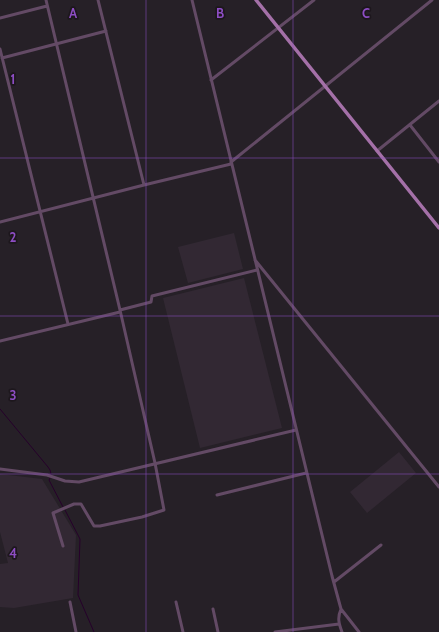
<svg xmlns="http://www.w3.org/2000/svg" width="439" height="632" viewBox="0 0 439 632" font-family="Cabin,sans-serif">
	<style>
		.built { fill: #322833 }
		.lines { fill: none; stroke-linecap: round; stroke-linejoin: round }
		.stream { stroke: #26002b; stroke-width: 1 }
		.minor { stroke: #634a65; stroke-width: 3 }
		.major { stroke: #a470a8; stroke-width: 3.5 }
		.grid { fill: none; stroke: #8d4dc3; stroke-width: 1; stroke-opacity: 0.55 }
		.grid-label { font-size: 13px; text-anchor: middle; font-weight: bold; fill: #8d4dc3; stroke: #1d171d; stroke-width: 3.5; stroke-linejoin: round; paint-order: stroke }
	</style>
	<rect width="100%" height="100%" fill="#262027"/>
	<path class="built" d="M234 233 243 269 188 283 178 247Z
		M244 278 282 428 200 448 163 298Z
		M399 452 416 473 367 513 350 492Z
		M0 474 42 479 76 535 73 598 14 608 0 607V564L8 563 0 532Z"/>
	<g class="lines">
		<path class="stream" d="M0 409 48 467 50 470 51 474
			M50 478 49 480 63 507
			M65 510 80 539 78 595 94 632"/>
		<path class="minor" d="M46 0 120 310 155 463 164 510 142 517 100 526H94L81 504H74L53 513 63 546
			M98 0 144 185
			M192 0 332 576 341 609 359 632
			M0 18 47 6
			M0 49 68 324
			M2 58 106 31
			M211 80 314 0
			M410 125 439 162
			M377 151 439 101
			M231 162 432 0
			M0 222 144 185 231 164
			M255 260 439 487
			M120 310 151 302 152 296 257 270
			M0 341 120 312
			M0 469 47 475 65 481 79 482 296 430
			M217 495 306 473
			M334 582 381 545
			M70 602 76 632
			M176 602 183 632
			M213 609 218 632
			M341 609C337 618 339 624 342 632
			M275 632 339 624"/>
		<path class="major" d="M256 0 439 228"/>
	</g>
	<path class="grid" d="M146 0V632M293 0V632M0 158H439M0 316H439M0 474H439"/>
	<g class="grid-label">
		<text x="73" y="18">A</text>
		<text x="220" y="18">B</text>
		<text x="366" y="18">C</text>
		<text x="13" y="84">1</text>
		<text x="13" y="242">2</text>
		<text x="13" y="400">3</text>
		<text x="13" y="558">4</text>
	</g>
</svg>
